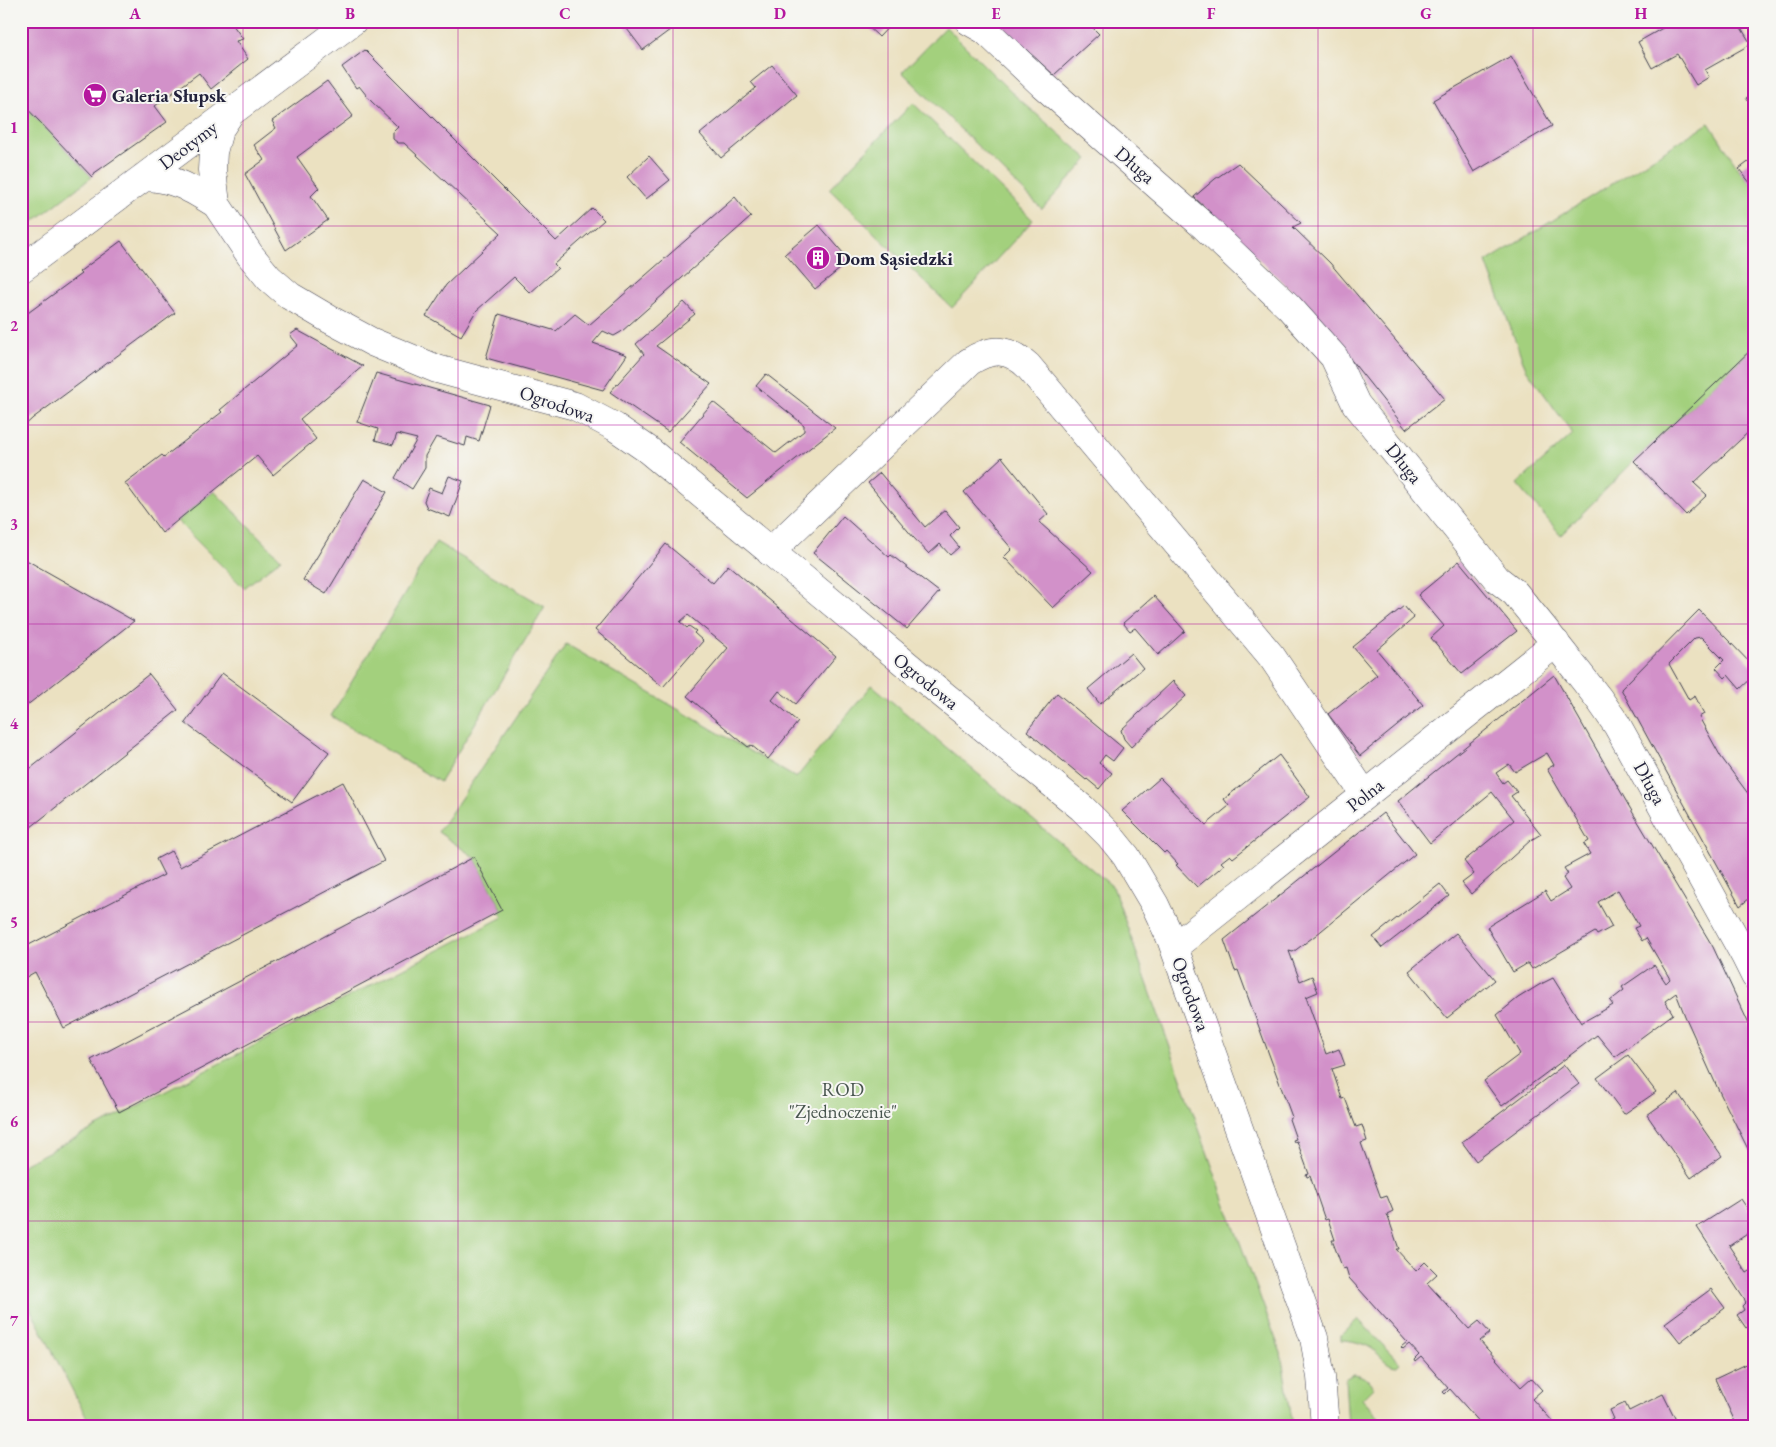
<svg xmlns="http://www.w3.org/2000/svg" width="1776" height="1447" viewBox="0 0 1776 1447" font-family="'EB Garamond',serif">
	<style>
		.green { fill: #a3d07d; stroke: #62795c }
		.building { fill: #d291c9 }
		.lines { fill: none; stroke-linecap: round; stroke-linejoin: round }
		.minor-casing { stroke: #403f4f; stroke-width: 29 }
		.minor { stroke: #fff; stroke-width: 28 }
		.grid { fill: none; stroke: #b5179e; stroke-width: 1; stroke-opacity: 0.55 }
		.labels { text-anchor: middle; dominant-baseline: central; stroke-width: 4; stroke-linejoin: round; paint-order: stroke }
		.poi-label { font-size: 19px; font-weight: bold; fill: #22223b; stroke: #f6f6f2; text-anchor: start }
		.street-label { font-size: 19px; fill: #22223b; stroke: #f6f6f2 }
		.park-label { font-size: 19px; fill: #49564f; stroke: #f6f6f2 }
		.neatline { fill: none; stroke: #b5179e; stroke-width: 2 }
		.grid-label { font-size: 16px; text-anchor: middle; font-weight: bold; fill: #b5179e }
	</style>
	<rect width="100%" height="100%" fill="#f6f6f2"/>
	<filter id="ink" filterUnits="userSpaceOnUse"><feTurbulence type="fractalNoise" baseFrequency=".02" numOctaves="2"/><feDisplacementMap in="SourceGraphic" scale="10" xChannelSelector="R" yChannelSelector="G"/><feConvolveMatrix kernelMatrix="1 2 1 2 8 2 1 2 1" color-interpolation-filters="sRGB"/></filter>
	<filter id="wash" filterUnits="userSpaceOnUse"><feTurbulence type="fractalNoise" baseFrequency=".0096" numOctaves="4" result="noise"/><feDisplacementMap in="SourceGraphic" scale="20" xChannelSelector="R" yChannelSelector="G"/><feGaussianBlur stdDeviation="1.12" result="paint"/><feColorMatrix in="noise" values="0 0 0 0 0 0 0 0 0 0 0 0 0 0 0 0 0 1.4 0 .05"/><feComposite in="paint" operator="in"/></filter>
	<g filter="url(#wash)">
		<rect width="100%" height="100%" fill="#ebe1c1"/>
		<path class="green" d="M946 27 1011 92 1088 159 1042 209 902 72Z
			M21 102 92 177 21 231Z
			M913 103 1033 220 952 308 829 189Z
			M1709 123 1739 169 1755 189V224L1745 232 1755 243V346L1634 461 1561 535 1517 484 1573 434 1526 369 1486 262Z
			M214 491 281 559 244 588 177 521Z
			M436 542 545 607 440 782 331 716Z
			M566 644 796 778 872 685 1113 887 1226 1205 1281 1353 1293 1426H91L21 1291V1166L503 917 499 911 502 909 474 857 438 832Z
			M1358 1319 1400 1363 1397 1366C1386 1366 1380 1354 1371 1348 1363 1343 1350 1340 1341 1340V1335Z
			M1353 1374C1363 1375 1369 1378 1373 1388L1362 1399 1387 1426H1348L1345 1379Z"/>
		<g id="blocks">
			<path class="building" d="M21 21H230L243 39 236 41 248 59 211 89 199 73 155 106 167 122 93 174 94 176 92 177 21 102Z
				M621 21H682L643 50Z
				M862 21H894L879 37Z
				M995 21H1086L1099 34 1054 75Z
				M1675 21H1737L1751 44 1705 70 1709 77 1696 85 1677 54 1652 68 1638 42Z
				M365 50 556 241 592 208 604 220 554 264 558 268 530 293 514 277 476 311 461 336 426 316 446 285 501 233 404 143H398L393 139V132L398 127 371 101 359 86 356 88 342 67Z
				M1511 56 1552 126 1474 172 1433 100Z
				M772 65 797 95 721 158 700 134 756 88 751 82Z
				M327 81 353 116 297 157 319 188 311 196 328 220 286 250 245 174 264 160 254 145 276 128 272 121Z
				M1755 93V110L1746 98Z
				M649 156 670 180 646 199 627 177Z
				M1755 157V189L1739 169Z
				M1238 163 1301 223 1293 227 1330 263 1445 399 1406 429 1332 336 1295 294 1194 197 1215 179Z
				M735 197 751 217 621 332 614 336 603 331 593 343 627 355 603 390 486 358 499 314 556 331 575 314 589 325Z
				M819 225 850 261 815 289 785 254Z
				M121 241 175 313 33 418 21 429V318L81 274 79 272Z
				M684 302 695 314 656 346 711 384 668 432 610 392 644 354 636 344Z
				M297 330 363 366 300 419 316 439 273 475 257 456 162 533 125 483 162 455 164 457 222 412 220 410 298 345 290 335Z
				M1755 346V426L1694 483 1707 495 1686 515 1634 461Z
				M376 373 490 405 479 441 467 437 465 446 436 437 425 456V468L412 489 395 478 417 439 397 434 393 445 375 440 378 429 357 422Z
				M766 374 835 428 747 498 679 442 713 402 776 453 804 431V425L756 386Z
				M1002 457 1048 514 1039 522 1093 571 1053 608 1004 557 1012 549 964 492Z
				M880 473 925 527 945 510 959 527 950 536 959 547 950 555 940 544 929 554 913 537 868 483Z
				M449 476 463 481 450 517 427 508 424 501 429 488 442 493Z
				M364 479 387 492 326 594 303 580Z
				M843 516 889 557 891 555 939 592 907 629 813 553Z
				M666 544 713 583 728 565 836 656 796 704 779 691 772 700 798 722 768 759 751 745 748 747 687 696 728 648 688 615 680 622 687 628 689 626 696 631 694 633 703 641 663 687 595 630Z
				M21 557 134 621 21 710Z
				M1459 561 1517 631 1462 674 1431 638 1444 626 1418 595Z
				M1154 596 1185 631 1158 655 1135 628 1130 631 1123 623Z
				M1404 606 1414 618 1377 650 1423 705 1360 756 1328 714 1377 675 1353 647Z
				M1699 610 1755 668V675L1740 689 1728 675 1725 678 1716 668 1724 660 1701 637 1695 638 1669 664 1689 700 1695 696 1704 714 1699 717 1721 757 1755 803V894L1740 906 1621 689Z
				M1131 653 1143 668 1100 704 1088 689Z
				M222 673 329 752 292 802 185 723Z
				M149 674 178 710 21 835V776Z
				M1554 675 1630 808 1713 947 1755 1037V1163L1718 1089 1685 1016 1676 993 1665 1001 1673 1014 1615 1057 1597 1035 1502 1106 1484 1081 1520 1054 1497 1015 1518 998 1539 985 1553 978 1581 1023 1613 1005 1610 1001 1624 990 1622 987 1654 965 1666 983 1670 979 1646 938 1642 941 1634 928 1639 926 1618 890 1598 902 1612 927 1597 935 1595 932 1532 969 1528 963 1513 972 1487 927 1545 891 1551 901 1570 889 1563 878 1568 874 1564 868 1590 854 1584 844 1589 841 1547 769 1554 765 1547 753 1515 772 1509 764 1496 773 1503 783 1507 780 1517 792 1511 796 1541 834 1531 840 1471 894 1462 883 1474 874 1464 861 1514 820 1492 792 1430 843 1398 801Z
				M1173 681 1186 696 1131 747 1124 739 1121 730Z
				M1057 693 1123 748 1113 761 1105 755 1099 763 1112 773 1099 789 1087 779 1086 780 1027 731Z
				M1279 755 1310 797 1233 858 1230 855 1221 862 1224 865 1197 887 1176 865 1178 864 1166 851 1164 853 1122 811 1160 778 1206 825 1229 806 1224 799Z
				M343 782 384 861 64 1028 35 972 21 980V946L23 948 164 875 156 859 171 851 180 867Z
				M1383 813 1415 854 1316 935 1293 952 1289 951 1300 981 1312 976 1318 992 1306 997 1326 1054 1339 1049 1345 1065 1332 1069 1342 1099 1345 1098 1356 1127 1362 1125 1367 1141 1361 1143 1381 1198 1387 1196 1393 1211 1387 1214 1399 1249H1396L1416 1271 1425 1262 1437 1274 1427 1283 1469 1329 1479 1321 1490 1333 1480 1341 1521 1387 1531 1378 1542 1390 1532 1399 1557 1426H1483L1450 1389 1445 1394 1443 1392 1448 1388 1421 1357 1415 1362 1414 1360 1419 1355 1409 1344 1403 1349 1401 1347 1407 1342 1349 1278 1346 1268 1343 1269 1332 1240H1335L1328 1219 1325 1220 1310 1176 1307 1177 1306 1175 1309 1174 1297 1141 1294 1142 1293 1140 1296 1139 1289 1119 1292 1117 1238 970 1235 971 1224 940Z
				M474 857 502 910 119 1112 91 1060Z
				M1440 884 1449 896 1382 948 1373 937Z
				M1456 933 1495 980 1447 1018 1409 971Z
				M1628 1055 1656 1092 1624 1114 1597 1078Z
				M1564 1065 1579 1084 1476 1161 1462 1142Z
				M1678 1093 1722 1156 1691 1178 1647 1115Z
				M1741 1199 1755 1220V1229L1729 1246 1747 1273 1755 1268V1322L1746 1328 1737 1315 1744 1310 1742 1306 1746 1302 1697 1227Z
				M1711 1289 1725 1308 1680 1342 1665 1323Z
				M1755 1360V1426H1737L1715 1379Z
				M1663 1394 1679 1426H1601L1614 1419 1610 1410 1625 1403 1629 1411Z"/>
		</g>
	</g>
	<g filter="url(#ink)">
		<use href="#blocks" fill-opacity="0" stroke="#403f4f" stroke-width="1"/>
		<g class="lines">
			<g class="minor-casing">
				<path id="minor" d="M969 21 985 30 1042 84 1205 227 1289 307 1334 357 1356 404 1497 579 1515 593 1545 630 1599 699 1617 725 1745 956 1755 976
					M229 115 219 130 213 152 212 170 216 204 250 255 269 278 290 296 329 319 372 342 437 369 575 406 615 427 647 449 924 679 1082 808 1109 835 1126 856 1155 905 1171 939 1314 1338 1321 1377 1325 1426
					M144 177C175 178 190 188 216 204
					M21 269 353 21
					M770 552 969 362C991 348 1008 347 1028 366L1272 657 1365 795
					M1174 947 1556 643"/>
			</g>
			<use href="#minor" class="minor"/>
		</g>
	</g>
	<path class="grid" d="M243 21V1426M458 21V1426M673 21V1426M888 21V1426M1103 21V1426M1318 21V1426M1533 21V1426M21 226H1755M21 425H1755M21 624H1755M21 823H1755M21 1022H1755M21 1221H1755"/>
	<defs>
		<g id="supermarket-disc" transform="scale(1.25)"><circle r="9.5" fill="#b5179e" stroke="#f6f6f2"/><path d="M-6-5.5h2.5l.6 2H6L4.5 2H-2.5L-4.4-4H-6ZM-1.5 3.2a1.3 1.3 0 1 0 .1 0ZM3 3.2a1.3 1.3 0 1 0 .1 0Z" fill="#fff"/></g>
		<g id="building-disc" transform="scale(1.25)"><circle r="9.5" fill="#b5179e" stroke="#f6f6f2"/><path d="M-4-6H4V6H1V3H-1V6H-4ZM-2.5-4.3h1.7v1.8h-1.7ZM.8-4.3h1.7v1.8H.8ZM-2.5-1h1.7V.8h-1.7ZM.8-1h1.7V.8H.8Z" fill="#fff"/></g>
	</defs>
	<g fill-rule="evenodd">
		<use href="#supermarket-disc" x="95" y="95"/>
		<use href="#building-disc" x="818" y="258"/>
	</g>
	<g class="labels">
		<g class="poi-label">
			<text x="112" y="95">Galeria Słupsk</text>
			<text x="836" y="258">Dom Sąsiedzki</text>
		</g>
		<g class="street-label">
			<text transform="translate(188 145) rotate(-37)">Deotymy</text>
			<text transform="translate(1135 165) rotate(41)">Długa</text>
			<text transform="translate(557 404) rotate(19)">Ogrodowa</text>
			<text transform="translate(1404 463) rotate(51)">Długa</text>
			<text transform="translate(926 681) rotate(39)">Ogrodowa</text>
			<text transform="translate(1650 783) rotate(61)">Długa</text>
			<text transform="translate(1365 795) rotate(-38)">Polna</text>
			<text transform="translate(1191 994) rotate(70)">Ogrodowa</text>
		</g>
		<g class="park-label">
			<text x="843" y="1089">ROD<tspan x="843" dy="22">"Zjednoczenie"</tspan></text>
		</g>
	</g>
	<rect width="1776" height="1447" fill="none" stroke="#f6f6f2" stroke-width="55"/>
	<rect x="28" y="28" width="1720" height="1392" class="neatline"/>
	<g class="grid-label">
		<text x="135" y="19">A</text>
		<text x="350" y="19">B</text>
		<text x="565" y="19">C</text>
		<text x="780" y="19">D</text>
		<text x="996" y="19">E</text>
		<text x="1211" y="19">F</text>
		<text x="1426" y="19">G</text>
		<text x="1641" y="19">H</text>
		<text x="14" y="133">1</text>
		<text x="14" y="331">2</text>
		<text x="14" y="530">3</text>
		<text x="14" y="729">4</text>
		<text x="14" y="928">5</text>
		<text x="14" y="1127">6</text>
		<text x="14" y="1326">7</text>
	</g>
</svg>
